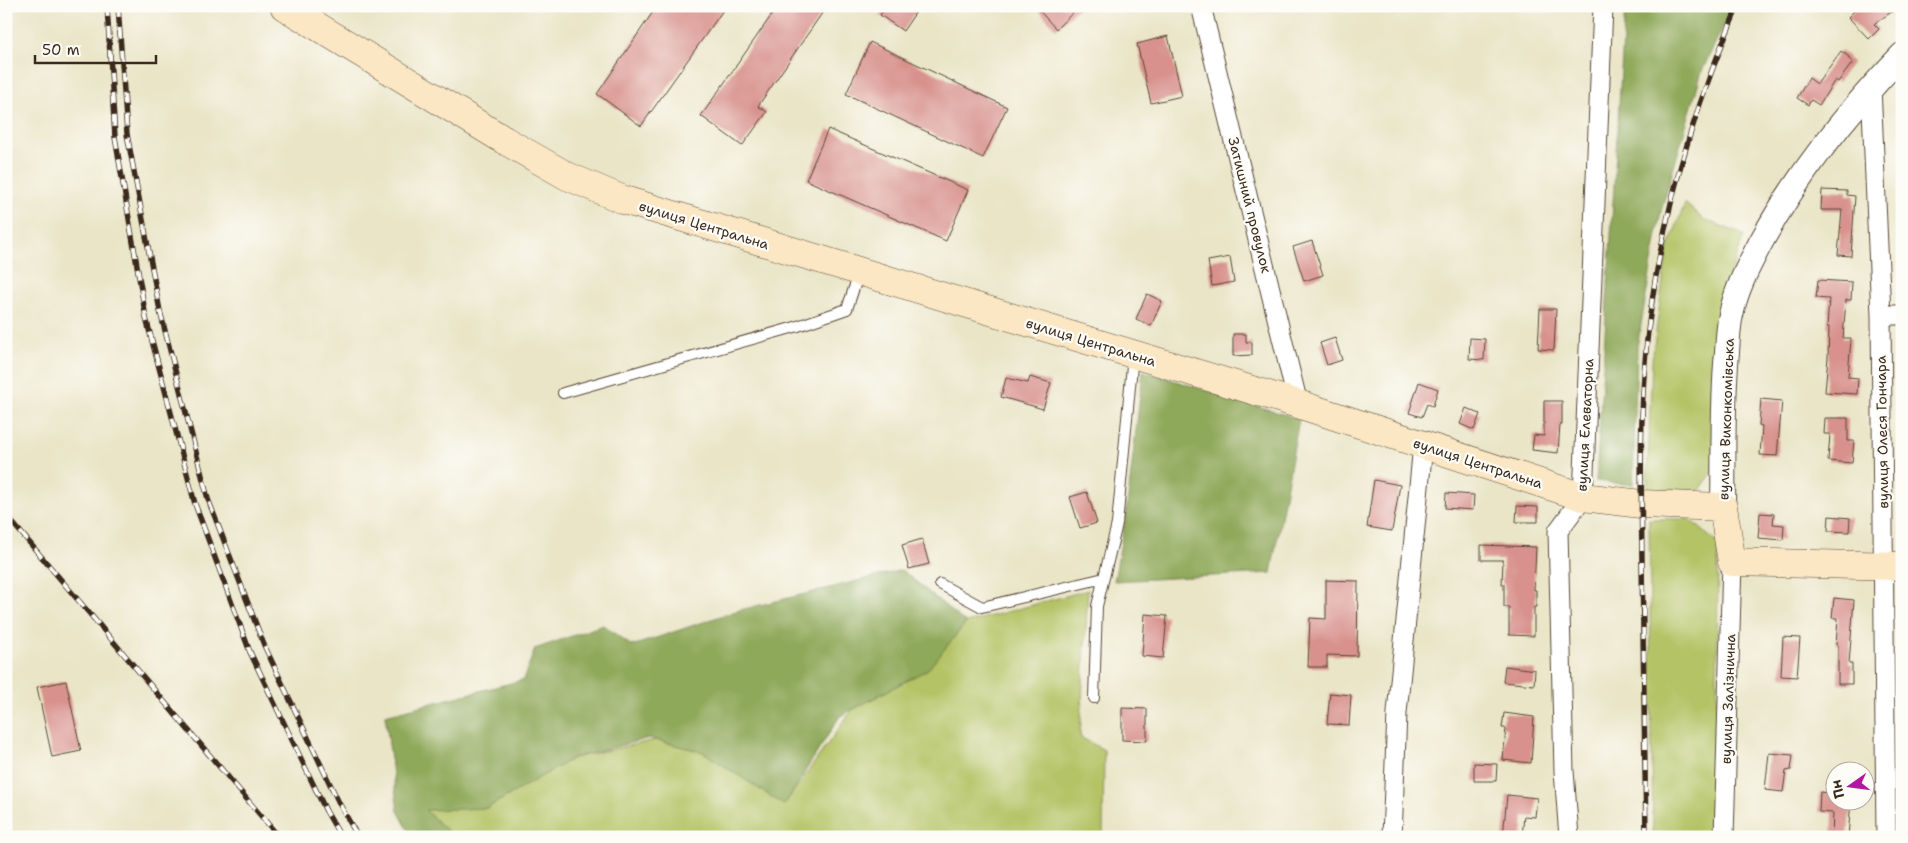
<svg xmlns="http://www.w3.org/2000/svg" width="1908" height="843" viewBox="0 0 1908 843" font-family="'Shantell Sans',sans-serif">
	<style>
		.green { fill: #b4c365; stroke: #787642 }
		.forest { fill: #8fa95a; stroke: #656a3c }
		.building { fill: #d8918c }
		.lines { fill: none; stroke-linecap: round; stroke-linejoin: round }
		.service-casing { stroke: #554637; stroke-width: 12 }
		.minor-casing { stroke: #554637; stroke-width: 21 }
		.tertiary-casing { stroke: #554637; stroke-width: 26 }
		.secondary-casing { stroke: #554637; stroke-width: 29 }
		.service { stroke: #fff; stroke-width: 10 }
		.minor { stroke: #fff; stroke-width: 19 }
		.tertiary { stroke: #fff; stroke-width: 24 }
		.secondary { stroke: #fbe7c3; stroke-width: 28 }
		.rail-casing { stroke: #3b2a1e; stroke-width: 5.5 }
		.rail { stroke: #fdfcf7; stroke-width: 4; stroke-dasharray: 11; stroke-linecap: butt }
		.labels { text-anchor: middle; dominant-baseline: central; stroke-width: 4.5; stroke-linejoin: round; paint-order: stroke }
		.street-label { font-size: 14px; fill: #3b2a1e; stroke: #fdfcf7 }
	</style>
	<rect width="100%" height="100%" fill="#fdfcf7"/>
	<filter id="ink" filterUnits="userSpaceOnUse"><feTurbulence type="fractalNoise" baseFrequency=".02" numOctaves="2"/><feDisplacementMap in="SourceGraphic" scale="10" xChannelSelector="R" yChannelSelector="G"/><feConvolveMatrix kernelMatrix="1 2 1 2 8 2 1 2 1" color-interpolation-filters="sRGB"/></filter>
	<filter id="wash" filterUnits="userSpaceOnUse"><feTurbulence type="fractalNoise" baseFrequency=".0096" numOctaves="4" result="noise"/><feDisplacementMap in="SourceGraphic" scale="20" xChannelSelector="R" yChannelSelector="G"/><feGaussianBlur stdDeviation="1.12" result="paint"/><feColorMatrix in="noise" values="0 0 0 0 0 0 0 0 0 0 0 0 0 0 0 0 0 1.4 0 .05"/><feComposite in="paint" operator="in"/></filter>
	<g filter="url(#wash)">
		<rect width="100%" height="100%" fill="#eae5c7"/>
		<path class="green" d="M1685 203 1703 219 1744 235 1731 275 1717 333 1714 470 1700 490 1648 489 1647 484 1652 361 1667 251Z
			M1649 519H1690L1718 544 1716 837H1653Z
			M1088 590 1080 737 1104 750 1103 835 1145 837H454L424 810 487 808 573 758 655 740 703 752 784 805 852 710 928 669 966 623Z"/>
		<path class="forest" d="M1625 6H1733L1702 71 1661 211 1637 347 1633 485 1596 481Z
			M1143 371 1299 419 1271 573 1114 581 1126 515Z
			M902 570 966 623 928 669 840 716 784 805 703 752 649 738 573 758 487 808 425 810 454 837H412L398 811 385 715 523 680 535 649 603 625 632 646 736 611Z"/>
		<g id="blocks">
			<path class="building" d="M657 6H726L641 126 597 94Z
				M778 6H827L758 106 767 112 742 146 701 116Z
				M886 6H920L903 31 880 15Z
				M1035 6H1080L1056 29Z
				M1859 6H1900L1874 24 1879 29 1869 39 1848 17Z
				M1168 36 1182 96 1151 103 1137 44Z
				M870 42 1007 107 983 158 846 94Z
				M1841 51 1849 57 1848 58 1853 62 1838 82 1835 80 1819 105 1811 100 1808 105 1797 98 1809 78 1817 84Z
				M828 129 968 190 946 241 806 180Z
				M1822 190 1847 191V195L1855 196 1851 256 1838 255 1842 210H1821Z
				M1312 241 1323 275 1304 281 1293 247Z
				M1230 257 1234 282 1212 286 1208 261Z
				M1818 280 1852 282 1851 300H1846L1843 338H1851L1848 377 1858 378 1857 394 1825 392 1828 357 1829 327H1827L1829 299 1816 298Z
				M1147 294 1162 301 1151 326 1136 319Z
				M1540 309H1556L1554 350 1538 349Z
				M1233 334H1246V342H1252V355L1233 356Z
				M1335 338 1342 360 1327 365 1320 343Z
				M1470 338 1485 339 1484 360 1469 359Z
				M1030 377 1051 383 1043 409 1001 397 1006 378 1028 383Z
				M1419 382 1438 389 1433 406 1427 404 1422 417 1409 413Z
				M1761 399 1782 401 1777 456 1760 455 1762 426 1759 425Z
				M1544 401H1562V425H1560L1558 453 1532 450 1534 435 1544 436Z
				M1466 408 1480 414 1474 430 1460 424Z
				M1825 418H1848V441H1854L1852 463 1828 461 1830 434H1824Z
				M1374 480 1400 485 1392 531 1367 527Z
				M1087 492 1097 523 1080 528 1070 497Z
				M1446 493 1474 495 1473 510 1445 508Z
				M1517 506 1538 507V522H1516Z
				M1760 513 1774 514 1773 524 1784 525 1783 540 1758 538Z
				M1829 516 1850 518 1849 532 1828 531Z
				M922 539 929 564 909 569 902 545Z
				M1481 545 1536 547 1534 590H1536V607H1534V636L1509 635V607H1504V584H1502L1503 560H1481Z
				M1326 580 1358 581 1357 656 1327 655V667H1308L1310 618 1326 619Z
				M1834 598 1854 600 1849 664H1852V684H1838V645H1836L1838 618H1832Z
				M1145 614 1167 616 1163 658 1142 656Z
				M1783 637 1800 638 1797 677 1781 676Z
				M1505 666 1535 670 1534 685 1503 682Z
				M66 681 81 751 52 757 37 687Z
				M1330 693 1351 695 1349 725 1327 724Z
				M1122 708 1147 709V741L1122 740Z
				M1504 713 1534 717 1531 763 1503 760 1506 728H1502Z
				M1769 753 1793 755 1791 770 1786 771 1783 792 1765 790Z
				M1474 763 1497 764 1496 781H1474Z
				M1820 792 1836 794V800H1851L1848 837H1832L1833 813 1819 812Z
				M1507 795 1537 798 1535 817 1524 816 1522 837H1503Z"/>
		</g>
	</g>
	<g filter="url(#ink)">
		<use href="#blocks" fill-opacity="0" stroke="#554637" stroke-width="1"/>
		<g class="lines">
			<g class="service-casing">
				<path id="service" d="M563 393 795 327 847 309 859 273
					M940 584 982 607 1104 578
					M1094 698 1097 606 1117 524 1133 355"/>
			</g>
			<g class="minor-casing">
				<path id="minor" d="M1201 6 1298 404
					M1871 86 1881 315 1886 837
					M1881 315H1902
					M1392 837 1397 713 1423 445
					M1569 837 1564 771 1558 531 1583 497 1603 6
					M1724 837 1732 562"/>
			</g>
			<g class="tertiary-casing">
				<path id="tertiary" d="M1723 507C1724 456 1722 404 1727 352 1728 340 1728 327 1731 315 1736 289 1749 265 1761 242 1798 174 1848 111 1902 55"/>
			</g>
			<g class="secondary-casing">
				<path id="secondary" d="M284 6 504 140 567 176 624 200 1298 404 1583 497 1641 504 1723 507 1732 562 1902 566"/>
			</g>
			<use href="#service" class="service"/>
			<use href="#minor" class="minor"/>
			<use href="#tertiary" class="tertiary"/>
			<use href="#secondary" class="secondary"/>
			<g class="rail-casing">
				<path id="rail" d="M107 6 115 137 146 318 195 504 250 652 326 811 341 837
					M118 6 127 134 160 311 208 499 264 645 339 803 358 837
					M6 515 279 837
					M1646 837C1645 745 1644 653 1642 561 1641 479 1639 396 1650 315 1664 208 1695 105 1738 6"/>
			</g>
			<use href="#rail" class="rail"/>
		</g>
	</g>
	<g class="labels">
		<g class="street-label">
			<text transform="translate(1250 205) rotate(76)">Затишний провулок</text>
			<text transform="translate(704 225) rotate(17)">вулиця Центральна</text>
			<text transform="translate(1091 342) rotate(17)">вулиця Центральна</text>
			<text transform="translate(1726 419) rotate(-88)">вулиця Виконкомівська</text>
			<text transform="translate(1585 425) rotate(-87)">вулиця Елеваторна</text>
			<text transform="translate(1882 432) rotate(-91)">вулиця Олеся Гончара</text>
			<text transform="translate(1478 463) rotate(18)">вулиця Центральна</text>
			<text transform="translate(1728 699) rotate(-88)">вулиця Залізнична</text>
		</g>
	</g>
	<rect width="1908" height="843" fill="none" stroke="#fdfcf7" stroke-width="25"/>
	<g transform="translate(1850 786) rotate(256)"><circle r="24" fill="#fdfcf7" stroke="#afa8a0"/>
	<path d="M0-4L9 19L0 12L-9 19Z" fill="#b5179e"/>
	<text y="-8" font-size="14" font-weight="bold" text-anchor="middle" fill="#3b2a1e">Пн</text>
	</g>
	<path d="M35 55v8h121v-8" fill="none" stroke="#3b2a1e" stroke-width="2.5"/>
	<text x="42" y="55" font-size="15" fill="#3b2a1e" stroke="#fdfcf7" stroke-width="4" paint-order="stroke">50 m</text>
</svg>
